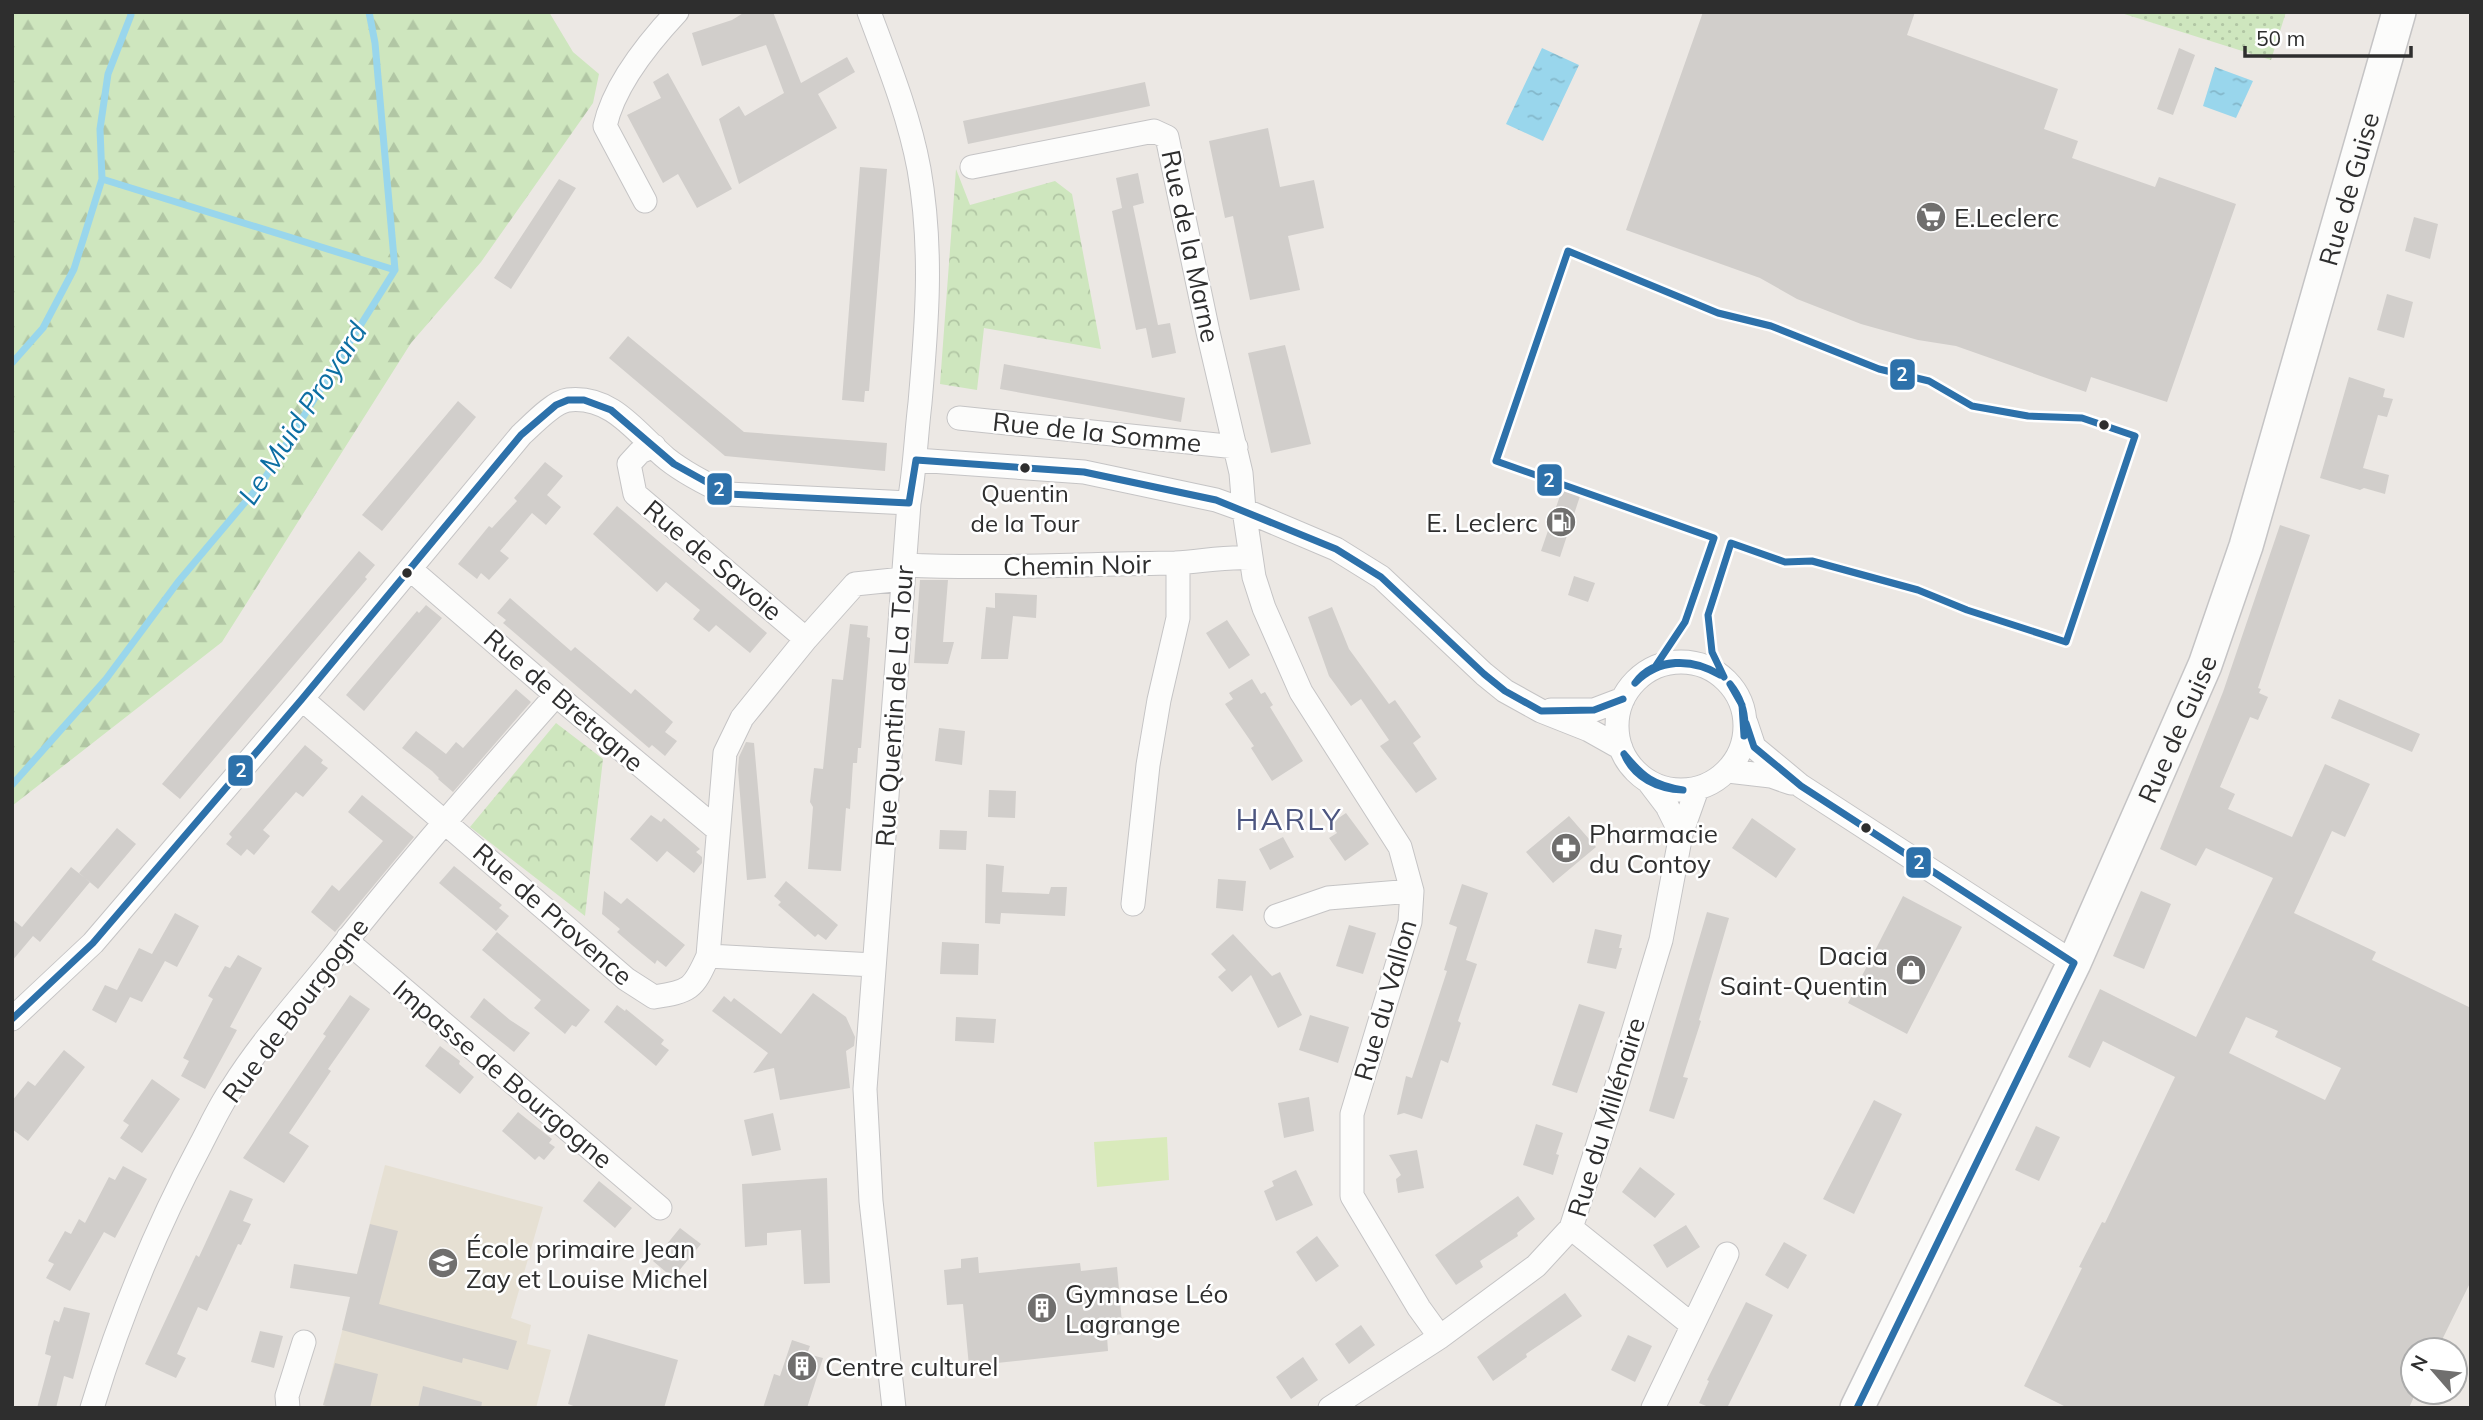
<svg xmlns="http://www.w3.org/2000/svg" width="2483" height="1420" viewBox="0 0 2483 1420" font-family="Mulish,sans-serif">
	<style>
		.education { fill: #e6e0d3 }
		.grass { fill: url(#grass-dots) }
		.forest { fill: url(#forest-firs) }
		.park { fill: url(#park-crowns) }
		.pitch { fill: #d9eabb }
		.water { fill: url(#water-ripples) }
		.lines { fill: none; stroke-linecap: round; stroke-linejoin: round }
		.stream { stroke: #99d6ec; stroke-width: 7 }
		.building { fill: #d1cecb; fill-rule: evenodd }
		.minor-casing { stroke: #c5c4c5; stroke-width: 25 }
		.secondary-casing { stroke: #c5c4c5; stroke-width: 36 }
		.minor { stroke: #fcfcfb; stroke-width: 23 }
		.secondary { stroke: #fcfcfb; stroke-width: 33 }
		.bus-1-casing { stroke: #fff; stroke-width: 12 }
		.bus-1 { stroke: #2d71aa; stroke-width: 7 }
		.bus-dot { fill: #2e2e2e; stroke: #fff; stroke-width: 2.5 }
		.labels { text-anchor: middle; dominant-baseline: central; stroke-width: 5; stroke-linejoin: round; paint-order: stroke }
		.bus-label { font-size: 24px; fill: #2e2e2e; stroke: #fff }
		.street-label { font-size: 26px; fill: #2e2e2e; stroke: #fff }
		.poi-label { font-size: 26px; fill: #2e2e2e; stroke: #fff; text-anchor: start }
		.water-label { font-size: 28px; font-style: italic; fill: #0d6fa3; stroke: #fff }
		.quarter-label { font-size: 30px; letter-spacing: 2px; fill: #4d5680; stroke: #fff }
		.line-badge { stroke: #fff; stroke-width: 2.5 }
		.badge-label { font-size: 19px; text-anchor: middle; font-weight: bold; fill: #fff }
	</style>
	<defs>
		<pattern id="grass-dots" width="8" height="8" patternUnits="userSpaceOnUse" patternTransform="scale(1.75)"><rect width="8" height="8" fill="#cee6be"/><path d="M2 2h.1M6 6h.1" fill="none" stroke="#b1c6a4" stroke-width="1.8" stroke-linecap="round"/></pattern>
		<pattern id="forest-firs" width="22" height="20" patternUnits="userSpaceOnUse" patternTransform="scale(1.75)"><rect width="22" height="20" fill="#cee6be"/><path d="M5 1l3.5 6h-7zM16 11l3.5 6h-7z" fill="#b1c6a4"/></pattern>
		<pattern id="park-crowns" width="20" height="18" patternUnits="userSpaceOnUse" patternTransform="scale(1.75)"><rect width="20" height="18" fill="#cee6be"/><path d="M2 6a3 3 0 1 1 6 0M12 15a3 3 0 1 1 6 0" fill="none" stroke="#b1c6a4"/></pattern>
		<pattern id="water-ripples" width="26" height="14" patternUnits="userSpaceOnUse" patternTransform="scale(1.75)"><rect width="26" height="14" fill="#99d6ec"/><path d="M2 4q2-2 4 0t4 0M15 11q2-2 4 0t4 0" fill="none" stroke="#84b8cb"/></pattern>
	</defs>
	<rect width="100%" height="100%" fill="#ece8e4"/>
	<path class="education" d="M385 1165 543 1207 511 1318 531 1325 527 1344 551 1350 536 1408H332L323 1405Z"/>
	<path class="grass" d="M2118 12H2286L2271 60Z"/>
	<path class="forest" d="M12 12H549L573 52 599 74 593 103 481 262 411 343 222 642 12 806Z"/>
	<path class="park" d="M956 169 970 205 1055 181 1072 194 1101 349 984 328 977 390 940 384Z
		M556 723 603 759 585 916 470 827Z"/>
	<path class="pitch" d="M1167 1137 1169 1180 1097 1187 1094 1142Z"/>
	<path class="water" d="M1542 48 1579 65 1543 141 1506 124Z
		M2215 67 2253 81 2236 118 2203 106Z"/>
	<g class="lines">
		<path class="stream" d="M102 179 395 270
			M12 363 43 328 74 269 102 179 100 129 108 74 131 15 130 12
			M12 785 106 679 178 582 263 481 395 270 375 43 369 12"/>
	</g>
	<path class="building" d="M745 12H773L801 83 847 57 855 72 818 94 837 128 739 184 719 119 739 106 745 116 784 93 766 45 702 66 692 33 732 20Z
		M1703 12H1915L1907 35 2058 89 2044 129 2078 141 2072 158 2155 187 2159 177 2236 204 2167 402 2091 377 2086 392 1956 346 1918 340 1861 324 1797 299 1760 278 1626 230Z
		M2179 48 2195 55 2173 115 2157 109Z
		M668 73 732 189 697 208 678 174 663 183 627 115 661 98 653 82Z
		M1145 82 1150 106 968 144 963 121Z
		M1268 128 1280 187 1314 180 1324 228 1288 236 1300 290 1250 300 1233 216 1225 218 1209 141Z
		M860 167 887 169 869 391H865L864 402 842 400Z
		M1138 173 1144 203 1133 206 1158 325 1170 323 1176 353 1152 358 1146 328 1136 330 1112 211 1122 208 1116 178Z
		M559 179 576 188 511 289 494 278Z
		M2414 217 2438 224 2430 259 2405 251Z
		M2387 294 2413 302 2404 338 2377 330Z
		M628 336 744 432 887 443 885 471 725 456 609 358Z
		M1285 345 1311 444 1271 453 1248 353Z
		M1004 364 1185 398 1181 422 1000 389Z
		M2349 377 2385 389 2383 397 2393 399 2387 417 2378 415 2363 468 2389 475 2385 494 2364 488 2360 490 2320 478Z
		M458 401 476 417 382 531 362 515Z
		M545 462 563 476 547 495 561 507 546 525 532 513 500 551 509 558 489 580 481 573 477 579 458 564 489 526 492 528 517 501 514 498Z
		M1563 487 1581 493 1560 557 1541 551Z
		M617 506 767 633 750 653 716 625 709 632 693 619 700 610 666 582 657 592 593 534Z
		M2280 525 2310 535 2258 688 2261 689 2259 693 2268 697 2258 720 2250 717 2220 787 2235 794 2228 809 2292 837 2325 764 2370 784 2345 837 2332 831 2294 913 2376 952 2372 960 2471 1008V1281L2437 1350H2413V1399L2409 1408H2068L2024 1386 2082 1268 2079 1267 2102 1222 2105 1223 2175 1077 2103 1041 2090 1068 2068 1057 2100 989 2196 1037 2273 878 2206 848 2196 866 2160 849 2223 692ZM2246 1017 2278 1031 2275 1037 2341 1068 2325 1100 2229 1053Z
		M359 551 375 565 365 577 367 579 180 799 162 784Z
		M1574 576 1595 583 1588 602 1568 595Z
		M920 580H948L943 642H954L948 664 914 663Z
		M995 593 1037 595 1036 618 1013 616 1008 659H981L986 607 995 608Z
		M510 598 571 651 575 647 631 694 635 689 673 722 665 732 677 741 665 756 652 745 649 748 503 623 506 620 497 613Z
		M426 605 442 618 364 711 346 695 417 611 419 613Z
		M1332 607 1349 649 1389 704 1395 700 1421 737 1413 743 1437 779 1416 793 1380 746 1389 740 1361 699 1351 706 1329 676 1308 617Z
		M1227 620 1250 655 1229 669 1206 633Z
		M850 624 868 626 867 637 870 638 861 748H858L857 763H853L850 809 846 808 841 871 808 869 813 807 810 802 814 768 823 769 832 679 843 680Z
		M1252 679 1261 694 1265 692 1273 705 1270 707 1303 761 1272 781 1251 748 1254 746 1225 704 1233 699 1229 693Z
		M516 689 531 702 453 792 438 779 439 778 432 771 402 748 416 731 446 754 456 742 463 748Z
		M2339 699 2420 734 2412 752 2331 718Z
		M939 728 965 731 962 765 935 761Z
		M746 742 754 743 766 878 747 880 738 770 739 757Z
		M305 745 323 760 321 763 328 768 303 797 296 792 263 830 270 836 254 855 247 849 241 856 226 844 232 837 229 834Z
		M989 790 1016 791 1015 818 988 817Z
		M362 795 414 837 335 932 311 912 332 885 339 891 383 841 348 812Z
		M1346 813 1369 844 1345 861 1329 838 1337 833 1331 823Z
		M651 815 661 822 664 818 700 849 696 852 702 857V863L694 873 667 851 657 862 630 839Z
		M1569 816 1596 847 1553 883 1526 852Z
		M1752 818 1796 849 1776 878 1732 848Z
		M117 828 136 844 98 889 79 873Z
		M940 830 967 831 966 850 939 849Z
		M1283 837 1294 857 1270 870 1259 849Z
		M986 864 1004 866 1002 892 1049 894 1051 887H1067L1065 916 1001 913 1000 924 985 923Z
		M454 866 502 905 499 908 509 916 496 931 439 883Z
		M71 867 90 882 40 942 33 936 12 961V919L22 927Z
		M1218 879 1246 881 1243 911 1216 908Z
		M786 881 838 925 826 940 818 934 815 937 778 905 781 902 774 896Z
		M1462 884 1488 893 1466 960 1477 964 1458 1021 1461 1023 1448 1063 1441 1060 1422 1119 1404 1113 1397 1115 1406 1076 1412 1078 1447 971 1444 970 1457 927 1449 924Z
		M604 891 621 904 627 898 685 945 666 967 657 960 655 964 632 945 617 932 620 929 602 914Z
		M2141 891 2171 904 2144 969 2113 956Z
		M1903 896 1962 927 1907 1034 1848 1003Z
		M1707 912 1729 918 1699 1020 1701 1021 1683 1077 1688 1078 1674 1119 1649 1111Z
		M175 913 199 926 177 967 165 961 142 1002 130 997 116 1023 92 1010 105 985 117 990 139 948 152 954Z
		M1349 925 1376 933 1363 974 1336 966Z
		M1595 929 1622 935 1619 948H1622L1616 969 1587 963Z
		M497 932 590 1010 576 1027 572 1025 565 1034 534 1008 541 1000 482 950Z
		M1233 934 1272 976 1280 972 1302 1015 1278 1028 1251 975 1232 992 1218 977 1226 970 1211 954Z
		M942 942 979 944 978 975 940 974Z
		M238 955 262 968 230 1027 237 1030 205 1089 181 1076 189 1061 183 1058 213 999 208 996 225 966 230 968Z
		M813 993 846 1017 855 1037 854 1046 846 1051 850 1088 780 1100 774 1068 753 1073 768 1053 712 1011 724 996 731 1002 734 998 781 1034Z
		M350 995 370 1009 328 1069 331 1071 289 1133 309 1146 284 1183 243 1158 326 1036 323 1034Z
		M484 998 510 1020 530 1033 514 1052 470 1017Z
		M1579 1004 1605 1012 1577 1093 1552 1085Z
		M617 1005 625 1011 626 1009 664 1040 661 1044 669 1050 656 1066 604 1022Z
		M1310 1015 1349 1027 1338 1063 1299 1050Z
		M956 1017 996 1019 994 1043 955 1041Z
		M440 1046 460 1061 459 1064 474 1077 460 1094 425 1066Z
		M64 1050 85 1067 28 1141 12 1129V1101L28 1081 35 1086Z
		M152 1079 180 1099 142 1153 120 1138 129 1125 123 1121Z
		M1309 1097 1314 1131 1284 1138 1278 1103Z
		M1874 1100 1902 1114 1854 1214 1823 1199Z
		M518 1112 552 1139 549 1143 555 1147 544 1160 539 1156 535 1160 502 1131Z
		M773 1113 781 1150 752 1156 744 1120Z
		M1536 1124 1563 1133 1556 1154 1559 1155 1553 1175 1523 1165Z
		M2036 1126 2060 1137 2039 1181 2015 1170Z
		M1417 1150 1424 1188 1398 1193 1396 1179 1401 1175 1389 1155Z
		M123 1166 147 1179 115 1238 104 1232 70 1291 46 1278 54 1264 48 1261 65 1231 71 1234 79 1219 85 1223 109 1177 115 1180Z
		M1640 1167 1675 1194 1655 1218 1622 1192Z
		M1296 1170 1313 1205 1276 1221 1264 1191 1274 1186 1272 1181Z
		M827 1178 830 1283 804 1284 801 1230 767 1233V1245L745 1247 742 1184Z
		M599 1181 632 1208 615 1228 583 1201Z
		M230 1190 253 1199 243 1221 251 1224 241 1245 238 1244 207 1311 198 1307 177 1354 186 1358 176 1378 145 1364 196 1255 199 1257Z
		M1518 1196 1535 1219 1517 1233 1518 1236 1480 1261 1483 1267 1456 1285 1435 1255Z
		M370 1224 398 1231 379 1304 517 1341 508 1370 463 1358 462 1363 342 1330 350 1297 290 1288 294 1264 357 1274Z
		M1686 1225 1700 1247 1667 1268 1653 1245Z
		M680 1228 701 1244 673 1278 653 1261Z
		M1317 1236 1339 1266 1316 1282 1296 1252Z
		M1784 1242 1807 1255 1788 1289 1765 1275Z
		M978 1257 979 1273 1080 1263 1081 1271 1117 1267 1123 1334 1107 1336 1108 1351 969 1366 963 1304 947 1305 944 1270 961 1268V1259Z
		M1565 1293 1582 1316 1526 1354 1527 1357 1493 1381 1477 1357Z
		M1746 1302 1773 1315 1727 1408H1711L1699 1403 1709 1381 1707 1380Z
		M64 1307 90 1313 86 1329 73 1379 64 1376 56 1408H37L51 1356 45 1354 49 1337 54 1320 59 1322Z
		M1361 1325 1375 1345 1349 1364 1335 1344Z
		M260 1331 283 1336 274 1368 251 1362Z
		M588 1334 678 1360 664 1408H579L568 1404Z
		M1628 1335 1652 1346 1635 1382 1611 1370Z
		M792 1340 810 1346 807 1354 823 1358 807 1408H763L774 1374 780 1376Z
		M1303 1357 1318 1380 1291 1399 1276 1377Z
		M335 1363 378 1374 370 1408H332L323 1405Z
		M423 1386 482 1402 481 1408H418Z"/>
	<g class="lines">
		<g class="minor-casing">
			<path id="minor" d="M869 12C888 63 909 115 919 169 933 249 927 323 920 403 916 436 915 469 909 503L865 1089 871 1201 894 1408
				M972 167 1154 131 1167 137 1208 332 1241 473 1244 510 1254 577 1264 608 1301 692 1400 847 1412 891 1410 922 1352 1114V1196L1419 1308 1440 1337
				M645 201 605 126C614 85 648 43 677 12
				M959 418 1236 447
				M654 446 640 452 629 464 635 494 806 639
				M916 460 1084 472 1216 500 1244 510 1336 549 1381 577 1484 674 1505 691 1541 711 1589 730 1621 748
				M905 565C994 569 1085 564 1175 563 1200 562 1224 556 1250 558
				M410 569 556 695 718 830
				M1617 726a64 64 0 1 1 128 0a64 64 0 1 1-128 0Z
				M302 699 626 979 654 997C690 991 693 990 708 956L725 753 742 718 806 639 855 584 903 579
				M1551 710H1594L1623 699
				M1746 723 1754 747 1801 786 2074 963
				M1728 771 1771 776 1791 783
				M1648 781 1667 806 1681 834
				M1133 904 1148 765 1159 700 1178 618V563
				M1276 916 1328 898 1412 891
				M348 938 355 948 660 1208
				M708 956 874 965
				M12 1019 93 943 302 699 521 435C532 425 553 402 568 400 613 395 637 434 667 459 686 474 706 484 728 494L909 503
				M1571 1228 1692 1325
				M92 1408C120 1316 156 1228 201 1144 211 1125 220 1105 232 1088 262 1040 301 998 336 954 406 865 481 780 556 695
				M288 1408 287 1396 304 1342
				M1330 1408 1440 1337 1536 1266 1571 1228 1614 1095 1661 940 1681 834 1697 789
				M1653 1408 1727 1254"/>
		</g>
		<g class="secondary-casing">
			<g id="secondary">
				<path id="s1" d="M1857 1408 2074 963 2205 665 2246 546 2399 12"/>
			</g>
		</g>
		<use href="#minor" class="minor"/>
		<use href="#secondary" class="secondary"/>
		<g class="bus-1-casing">
			<path id="bus-1" d="M1655 667 1685 622 1714 538 1496 461 1568 251 1718 313 1771 326 1879 369 1929 381 1972 406 2028 416 2082 418 2135 436 2066 642 1967 610 1918 590 1812 561 1785 562 1731 543 1708 615 1712 652 1724 677
				M1635 683C1654 656 1695 658 1720 675
				M1635 683C1659 659 1691 658 1720 675
				M1730 684C1742 699 1747 717 1744 736
				M1730 684 1742 705 1744 736
				M1746 723 1754 747 1801 786 2074 963 1857 1408
				M1624 754C1643 777 1653 785 1683 790
				M1624 754C1634 778 1658 789 1683 790
				M12 1019 93 943 302 699 521 435 556 405 568 400H584L611 410 674 464 728 494 909 503 916 460 1084 472 1216 500 1336 549 1381 577 1484 674 1505 691 1541 711 1594 710 1623 699"/>
		</g>
		<use href="#bus-1" class="bus-1"/>
	</g>
	<defs>
		<g id="supermarket-disc" transform="scale(1.575)"><circle r="9.5" fill="#706f6e" stroke="#fff"/><path d="M-6-5.5h2.5l.6 2H6L4.5 2H-2.5L-4.4-4H-6ZM-1.5 3.2a1.3 1.3 0 1 0 .1 0ZM3 3.2a1.3 1.3 0 1 0 .1 0Z" fill="#fff"/></g>
		<g id="fuel-disc" transform="scale(1.575)"><circle r="9.5" fill="#706f6e" stroke="#fff"/><path d="M-5.5-6h7V0h2V4h1.3V-2.5L3-4.5l.8-.8L6-3V5H2.5V1h-1V6h-7ZM-4.2-4.7v3.2H.2V-4.7Z" fill="#fff"/></g>
		<g id="pharmacy-disc" transform="scale(1.575)"><circle r="9.5" fill="#706f6e" stroke="#fff"/><path d="M-2-6h4v4h4v4h-4v4h-4v-4h-4v-4h4Z" fill="#fff"/></g>
		<g id="shop-disc" transform="scale(1.575)"><circle r="9.5" fill="#706f6e" stroke="#fff"/><path d="M-5-2.5h2.3a2.7 3.5 0 0 1 5.4 0H5L5.5 6h-11ZM-1.5-2.5h3a1.5 2.3 0 0 0-3 0Z" fill="#fff"/></g>
		<g id="school-disc" transform="scale(1.575)"><circle r="9.5" fill="#706f6e" stroke="#fff"/><path d="M0-5L7-2L0 1L-7-2ZM-4 1L0 2.5L4 1V4Q0 6-4 4Z" fill="#fff"/></g>
		<g id="building-disc" transform="scale(1.575)"><circle r="9.5" fill="#706f6e" stroke="#fff"/><path d="M-4-6H4V6H1V3H-1V6H-4ZM-2.5-4.3h1.7v1.8h-1.7ZM.8-4.3h1.7v1.8H.8ZM-2.5-1h1.7V.8h-1.7ZM.8-1h1.7V.8H.8Z" fill="#fff"/></g>
	</defs>
	<g fill-rule="evenodd">
		<use href="#supermarket-disc" x="1931" y="217"/>
		<use href="#fuel-disc" x="1561" y="522"/>
		<use href="#pharmacy-disc" x="1566" y="848"/>
		<use href="#shop-disc" x="1911" y="970"/>
		<use href="#school-disc" x="443" y="1263"/>
		<use href="#building-disc" x="1042" y="1308"/>
		<use href="#building-disc" x="802" y="1366"/>
	</g>
	<g class="bus-dot">
		<circle cx="2104" cy="425" r="6"/>
		<circle cx="1025" cy="468" r="6"/>
		<circle cx="407" cy="573" r="6"/>
		<circle cx="1866" cy="828" r="6"/>
	</g>
	<g class="labels">
		<g class="bus-label">
			<text x="1025" y="493">Quentin<tspan x="1025" dy="30">de la Tour</tspan></text>
		</g>
		<g class="street-label">
			<text stroke="none"><textPath href="#s1" startOffset="1318">Rue de Guise</textPath></text>
			<text transform="translate(1191 246) rotate(78)">Rue de la Marne</text>
			<text transform="translate(1097 432) rotate(6)">Rue de la Somme</text>
			<text transform="translate(713 560) rotate(40)">Rue de Savoie</text>
			<text transform="translate(1077 565) rotate(-1)">Chemin Noir</text>
			<text transform="translate(564 700) rotate(41)">Rue de Bretagne</text>
			<text transform="translate(894 706) rotate(-86)">Rue Quentin de La Tour</text>
			<text stroke="none"><textPath href="#s1" startOffset="751">Rue de Guise</textPath></text>
			<text transform="translate(553 914) rotate(41)">Rue de Provence</text>
			<text transform="translate(1385 1000) rotate(-74)">Rue du Vallon</text>
			<text transform="translate(295 1010) rotate(-53)">Rue de Bourgogne</text>
			<text transform="translate(503 1074) rotate(40)">Impasse de Bourgogne</text>
			<text transform="translate(1606 1117) rotate(-73)">Rue du Millénaire</text>
		</g>
		<g class="poi-label">
			<text x="1954" y="217">E.Leclerc</text>
			<text x="1538" y="522" text-anchor="end">E. Leclerc</text>
			<text x="1589" y="833">Pharmacie<tspan x="1589" dy="30">du Contoy</tspan></text>
			<text x="1888" y="955" text-anchor="end">Dacia<tspan x="1888" dy="30">Saint-Quentin</tspan></text>
			<text x="466" y="1248">École primaire Jean<tspan x="466" dy="30">Zay et Louise Michel</tspan></text>
			<text x="1065" y="1293">Gymnase Léo<tspan x="1065" dy="30">Lagrange</tspan></text>
			<text x="825" y="1366">Centre culturel</text>
		</g>
		<g class="water-label">
			<text transform="translate(302 413) rotate(-57)">Le Muid Proyard</text>
		</g>
		<g class="quarter-label">
			<text x="1289" y="819">HARLY</text>
		</g>
	</g>
	<g class="line-badge">
		<rect x="1889" y="358" width="27" height="33" rx="7" fill="#2d71aa"/>
		<rect x="1536" y="463" width="27" height="34" rx="7" fill="#2d71aa"/>
		<rect x="706" y="472" width="27" height="34" rx="7" fill="#2d71aa"/>
		<rect x="227" y="754" width="27" height="33" rx="7" fill="#2d71aa"/>
		<rect x="1905" y="846" width="27" height="33" rx="7" fill="#2d71aa"/>
	</g>
	<g class="badge-label">
		<text x="1902" y="381">2</text>
		<text x="1549" y="487">2</text>
		<text x="719" y="496">2</text>
		<text x="241" y="777">2</text>
		<text x="1919" y="869">2</text>
	</g>
	<rect width="2483" height="1420" fill="none" stroke="#2e2e2e" stroke-width="28"/>
	<g transform="translate(2434 1371) rotate(298)"><circle r="33" fill="#ffffff" stroke="#ababab" stroke-width="2"/>
	<path d="M0-5L12 26L0 18L-12 26Z" fill="#706f6e"/>
	<text y="-10" font-size="19" font-weight="bold" text-anchor="middle" fill="#2e2e2e">N</text>
	</g>
	<path d="M2245 46v10h166v-10" fill="none" stroke="#2e2e2e" stroke-width="3.5"/>
	<text x="2256" y="46" font-size="21" fill="#2e2e2e" stroke="#ffffff" stroke-width="5" paint-order="stroke">50 m</text>
</svg>
